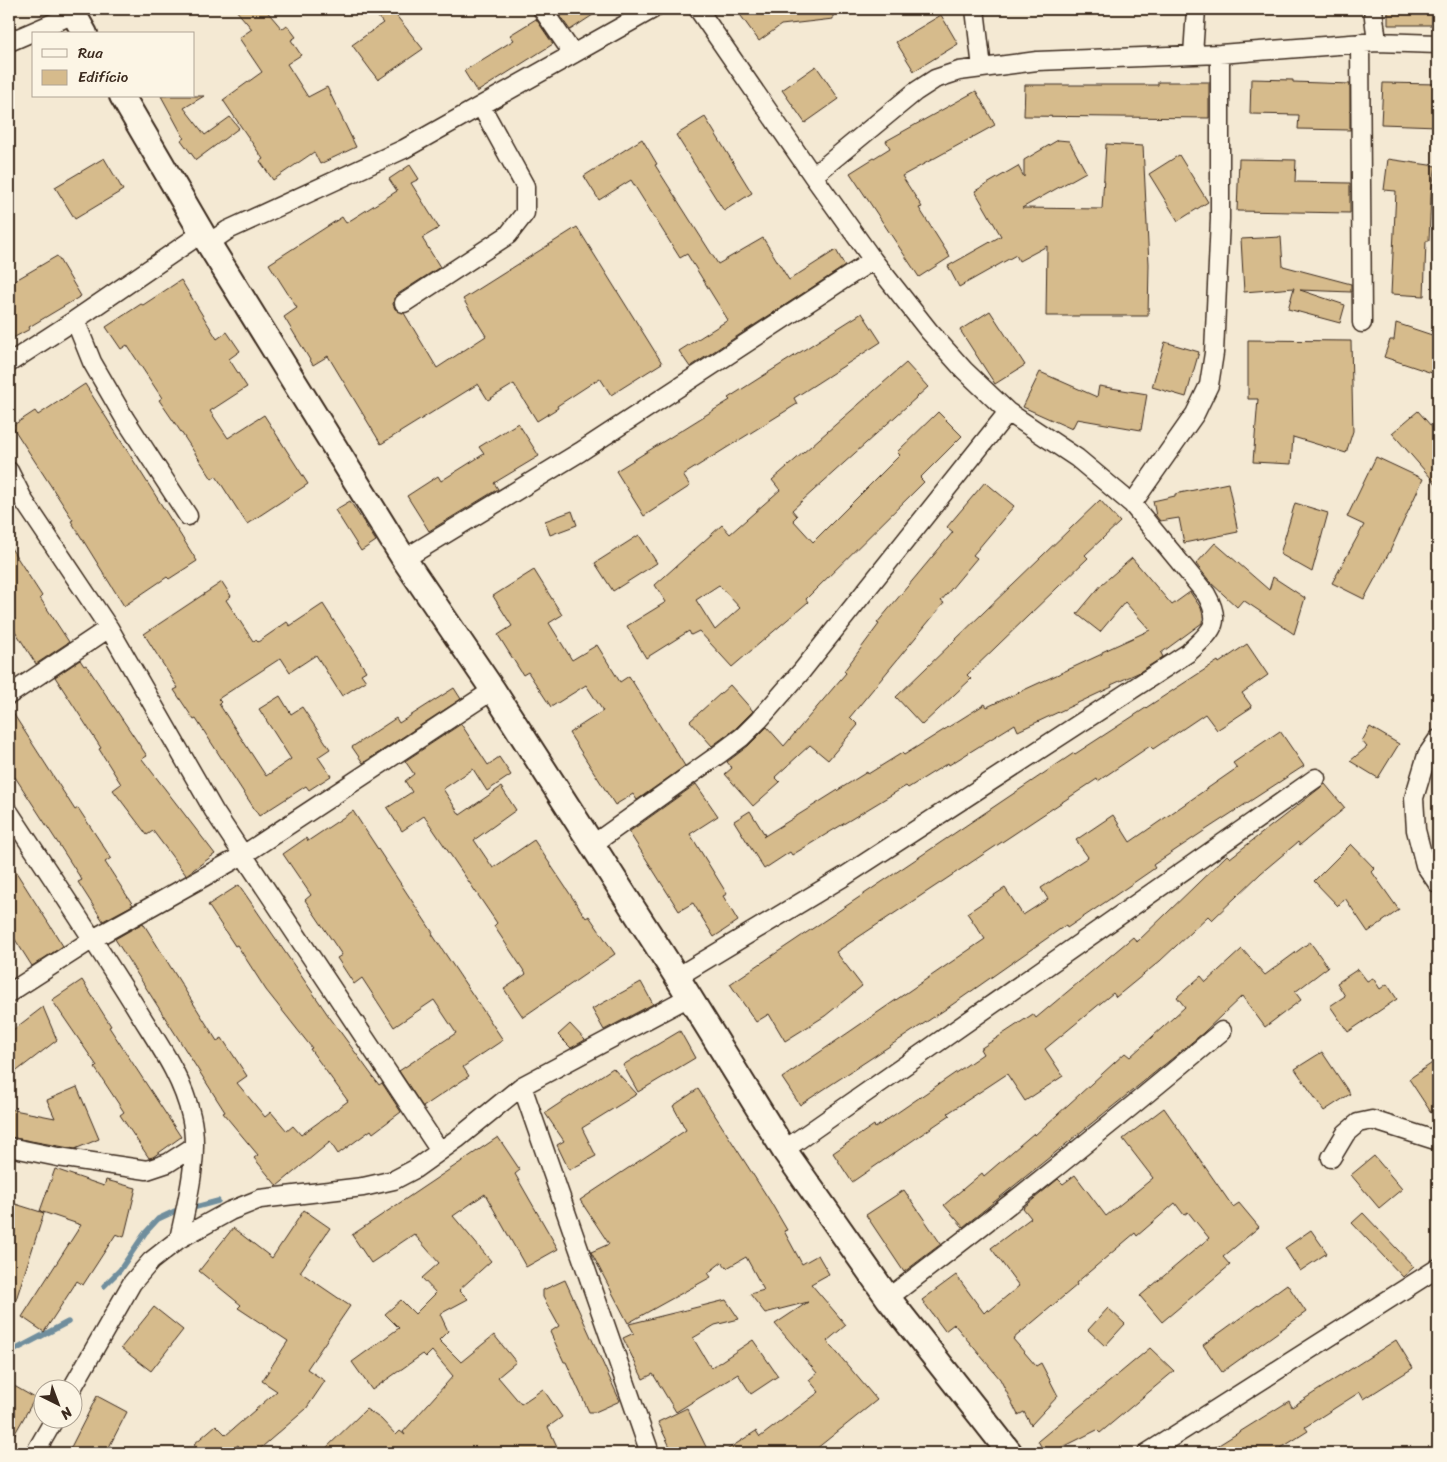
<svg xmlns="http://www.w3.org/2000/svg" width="1447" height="1462" viewBox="0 0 1447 1462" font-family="Sriracha,sans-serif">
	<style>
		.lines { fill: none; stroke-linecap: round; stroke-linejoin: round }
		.stream { stroke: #6f8e9d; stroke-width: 5.5 }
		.building { fill: #d6bb8c; stroke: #3b2a1e; fill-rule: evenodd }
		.street-casing { stroke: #3b2a1e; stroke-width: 21 }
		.secondary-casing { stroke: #3b2a1e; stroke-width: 28 }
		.street { stroke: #fcf5e5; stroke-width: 18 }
		.secondary { stroke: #fcf5e5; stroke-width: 24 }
	</style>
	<rect width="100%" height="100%" fill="#f4e9d3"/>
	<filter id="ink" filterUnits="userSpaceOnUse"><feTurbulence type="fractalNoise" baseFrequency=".02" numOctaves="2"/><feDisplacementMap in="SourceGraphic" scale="10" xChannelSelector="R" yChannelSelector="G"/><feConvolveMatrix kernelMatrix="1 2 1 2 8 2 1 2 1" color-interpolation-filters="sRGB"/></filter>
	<g filter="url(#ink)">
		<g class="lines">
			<path class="stream" d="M104 1286 120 1270 145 1233 158 1219 175 1211 196 1207 218 1201
				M9 1353 68 1322"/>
		</g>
		<path class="building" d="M235 9H265L282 29 287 25 296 37 291 40 301 55 287 64 308 97 327 87 356 147 320 164 314 152 273 180 260 161 263 159 223 100 262 72 239 38 252 29Z
			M371 9H391L423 49 378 80 352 45 383 23Z
			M555 9H602L570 30Z
			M736 9H833V19L781 25 759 41Z
			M1388 9H1438V25H1388Z
			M941 15 958 44 914 71 896 42Z
			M536 19 553 44 477 92 464 71 514 40 510 35Z
			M816 66 839 99 805 123 782 90Z
			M1251 79 1293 80V82L1350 84V130L1298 129 1299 115 1250 114Z
			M1158 82H1209V118L1024 116 1025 85H1158Z
			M1383 83 1438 84V126L1381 124Z
			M976 91 995 125 902 176 922 207 919 208 950 257 919 277 850 173 890 148 886 141Z
			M161 96H204L184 108 205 135 230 117 239 128 196 160 181 140 184 138Z
			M705 117 752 193 724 211 676 135Z
			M642 139 657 164 655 165 718 264 763 238 789 280 836 250 845 266 690 367 679 351 728 320 687 254 680 258 631 180 599 200 584 176Z
			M1058 140 1069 141 1086 172 1022 208 1102 209 1106 144 1143 146 1149 264 1148 316H1046L1047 246 1019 261 1016 255 959 287 948 266 1001 236 975 191 1018 166 1024 177V160Z
			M1179 155 1208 202 1178 221 1149 174Z
			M104 158 123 190 75 219 55 187Z
			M1239 159 1296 160 1295 182 1350 183V213L1237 211Z
			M1388 159 1436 166 1431 193 1429 241H1426L1424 296 1391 294 1396 191 1384 190Z
			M410 165 419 179 411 183 439 228 422 238 440 267 398 294 394 298 393 304 395 309 404 313 437 368 486 336 463 299 577 227 662 363 611 395 600 378 557 406 558 408 537 421 514 384 488 400 478 384 381 444 328 356 313 365 304 350 284 317 297 308 269 264 342 217 346 223 397 191 389 179Z
			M1281 237 1283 266 1351 284V292L1300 290 1345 305 1340 323 1288 309 1294 288 1244 292 1241 239Z
			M57 256 81 296 29 327 30 329 9 340V284Z
			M181 280 217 339 227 332 240 351 229 359 247 387 210 411 228 438 264 415 308 484 247 524 216 476 212 479 183 435 159 400 162 398 127 345 121 349 106 327 141 304 143 305Z
			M990 311 1025 365 995 384 960 330Z
			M862 313 881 342 794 398 797 404 683 475 690 486 644 516 616 471 730 400 728 398Z
			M1396 323 1438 337V375L1384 357 1390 340H1394Z
			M1248 340 1351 341 1353 431 1346 453 1293 437 1291 464 1253 462 1258 399H1248Z
			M1165 342 1199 352 1186 397 1152 387Z
			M906 363 928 387 792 510 797 516 793 520 813 542 900 455 897 452 938 412 962 436 920 478 924 482 806 599 808 602 732 667 699 631 691 635 689 631 646 658 627 626 666 602 655 585 722 525 730 534 780 490 772 480ZM719 585 740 608 715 630 696 600Z
			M1040 372 1097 397 1099 386 1147 394 1141 430 1077 419 1072 429 1023 407Z
			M85 384 197 561 169 579 167 577 124 606 71 521 73 520 12 426 35 411 38 415Z
			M1418 411 1438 434V486L1392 433Z
			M518 423 539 456 494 483 498 489 429 531 407 496 438 476 441 481 484 454 479 447Z
			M1376 457 1423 479 1390 551 1364 599 1332 583 1364 525 1347 517Z
			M985 482 1014 506 973 555 977 558 941 601 944 603 850 717 858 725 828 760 810 745 775 777 780 782 753 806 725 774 732 768 727 762 748 746 767 727 784 746 846 673 844 671 879 624 877 623 953 532 947 527Z
			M1228 483 1238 532 1184 543 1179 518 1160 521 1156 516 1153 501 1175 496V494Z
			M1100 500 1120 522 1085 555 1088 558 967 675 971 679 922 725 896 697Z
			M350 501 376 541 361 551 335 510Z
			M1295 503 1328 513 1312 572 1280 554Z
			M572 511 577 525 550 535 545 521Z
			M639 535 657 563 613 591 595 563Z
			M1215 543 1269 590 1273 577 1305 598 1294 634 1243 600 1237 607 1211 583 1196 564Z
			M9 545 42 596 40 598 69 642 36 664 10 623 15 620 9 610Z
			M1132 558 1172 605 1190 592 1201 608 1203 615 1202 623 1161 653 1163 657 1138 673 1111 685 1112 687 1018 731 1015 724 949 765 948 763 908 788 906 786 792 855 790 852 764 869 734 821 750 811 765 835 763 837 867 772 868 774 902 753 904 755 985 704 987 707 1102 654V652L1150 630 1125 602 1100 632 1077 614 1102 584Z
			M534 570 562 615 549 623 572 660 597 645 620 682 629 676 685 766 637 800 633 794 615 805 569 733 603 711 586 685 551 707 528 672 523 675 498 635 512 626 493 596Z
			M222 582 231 596 226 600 253 641 256 640 258 642 287 622 290 626 323 604 366 671 361 674 366 681 342 696 316 655 290 672 281 658 218 699 221 702 219 704 266 776 291 759 259 709 280 696 291 714 302 707 330 749 318 757 331 776 309 790 306 786 259 816 196 719 194 720 174 690 178 688 144 634Z
			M1247 644 1268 675 1242 693 1252 707 1217 730 1205 714 1153 749 1150 746 1098 781 1097 779 836 952 862 986 825 1016 785 1041 769 1014 756 1022 730 984 1074 753 1075 754 1218 661 1219 663Z
			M80 660 84 666 86 665 147 756 142 759 215 854 186 875 153 831 147 835 113 790 121 784 99 749 101 748 55 677Z
			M730 685 753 711 735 729 712 746 690 721Z
			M454 688 461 699 363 763 352 747 396 718 399 723Z
			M9 707 75 810 78 808 111 858 105 862 133 905 103 921 78 882 82 880 15 777 9 781Z
			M461 724 488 765 499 757 511 775 487 791 473 769 443 789 460 815 501 787 516 810 474 840 493 868 534 840 586 918 589 916 615 954 523 1017 504 989 526 974 494 926 497 923 424 816 402 831 387 808 412 792 405 781 414 774 405 761Z
			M1370 727 1399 744 1378 778 1350 761 1367 747 1362 741Z
			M1280 731 1304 766 1204 831 1153 865 1155 868 1110 899 1067 928 1066 925 946 1009 800 1105 782 1078 985 939 967 913 1005 888 1023 915 1048 899 1041 888 1088 857 1076 840 1113 815 1130 842 1237 768 1233 763Z
			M696 784 718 816 690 834 727 894 723 896 738 921 714 937 693 903 679 911 629 832Z
			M1325 784 1345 808 1300 845 1298 842 1261 873 1212 920 1208 916 1160 961 1116 997 1113 993 1045 1049 1063 1076 1025 1101 1007 1074 948 1113 950 1115 852 1182 833 1153 874 1125 875 1128 983 1054 980 1049 1033 1014 1036 1018 1133 937 1137 942 1227 855 1230 858Z
			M353 811 433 933 432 934 503 1040 463 1067 469 1076 423 1107 399 1071 456 1033 434 1000 394 1027 362 978 354 984 337 958 342 955 305 900 311 895 283 854 306 838 308 841Z
			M1351 844 1375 869 1372 872 1399 910 1368 932 1345 898 1338 906 1314 881Z
			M9 861 63 946 32 966 9 930Z
			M239 885 328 1015 379 1085 382 1083 401 1112 373 1133 371 1130 338 1154 330 1142 277 1186 254 1158 258 1155 223 1113 225 1112 115 939 143 923 217 1041 222 1038 247 1076 237 1083 265 1117 271 1112 287 1131 293 1126 301 1135 348 1101 310 1049 312 1048 266 990 237 945 235 946 208 905Z
			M1310 942 1328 967 1295 992 1301 1000 1265 1027 1242 996 1203 1033 1174 1057 963 1227 944 1205 982 1173 984 1176 1034 1133 1035 1135 1125 1053 1130 1057 1185 1007 1177 997 1201 976 1206 982 1242 949 1265 975Z
			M1358 969 1367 981 1373 978 1380 989 1387 984 1397 999 1348 1032 1330 1006 1345 996 1337 983Z
			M82 980 111 1026 109 1027 181 1137 153 1157 149 1158 120 1115 124 1112 95 1068 97 1066 52 1000Z
			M641 982 653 1004 604 1030 592 1009Z
			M43 1007 57 1040 9 1077V1033Z
			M570 1024 585 1040 571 1048 558 1035Z
			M680 1031 695 1058 638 1092 623 1065Z
			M1322 1052 1350 1094 1324 1111 1295 1069Z
			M1438 1059V1123L1409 1079Z
			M613 1068 637 1094 582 1128 596 1156 569 1170 557 1145 564 1141 545 1113Z
			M77 1087 99 1139 75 1149 9 1137V1109L55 1118 47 1100Z
			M698 1089 770 1201 787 1230 784 1231 802 1264 818 1255 829 1274 811 1284 846 1325 827 1341 877 1400 811 1453H722L756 1431 760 1437 819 1392 809 1380 817 1373 775 1324 808 1302 765 1313 750 1294 764 1290 746 1257 727 1268 722 1262 708 1273 711 1277 628 1323 591 1252 609 1244 580 1200 686 1130 673 1106Z
			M1164 1108 1233 1207 1239 1203 1259 1227 1223 1257 1230 1265 1162 1322 1140 1296 1209 1238 1188 1212 1184 1215 1175 1203 1137 1236 1135 1233 1076 1283 1077 1285 1013 1339 1036 1366 1041 1363 1058 1396 1031 1425 1024 1412 1018 1415 1000 1379 954 1324 945 1331 922 1300 956 1275 984 1313 988 1309 989 1311 1019 1286 991 1248 1031 1218 1023 1208 1058 1179 1063 1184 1075 1175 1106 1216 1153 1178 1123 1139Z
			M498 1137 520 1170 515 1174 558 1249 526 1267 485 1194 453 1216 491 1261 459 1290 468 1299 440 1314 448 1331 439 1340 461 1362 494 1335 516 1362 498 1377 521 1404 543 1389 562 1417 548 1427 560 1453H321L366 1409 381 1419 396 1435 400 1431 405 1435 403 1432 453 1376 432 1351 426 1357 423 1354 372 1390 352 1362 399 1328 385 1314 401 1300 415 1314 436 1293 422 1278 439 1263 414 1234 371 1263 352 1235Z
			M1374 1156 1402 1189 1379 1208 1351 1175Z
			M55 1169 104 1186 106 1180 136 1188 124 1237 116 1234 83 1285 77 1281 44 1332 22 1317 81 1225 40 1211Z
			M904 1190 941 1244 904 1272 866 1215Z
			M9 1202 44 1213 12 1312 9 1311Z
			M304 1210 330 1228 300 1272 350 1306 307 1369 325 1381 306 1409 255 1453H245L238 1445 227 1453H201L194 1444 216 1425 226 1435 277 1391 262 1381 288 1341 238 1308 241 1305 199 1271 233 1228 272 1258Z
			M1363 1213 1414 1267 1403 1277 1352 1223Z
			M1311 1230 1327 1253 1300 1271 1285 1248Z
			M565 1280 620 1401 595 1412H589L566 1362H564L550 1332 559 1326 543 1297V1290Z
			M1287 1284 1306 1312 1222 1372 1203 1345Z
			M726 1300 739 1319 715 1325 693 1338 711 1368 753 1340 778 1376 751 1394 738 1374 676 1412 653 1374 643 1379 623 1338 634 1333 629 1324Z
			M154 1307 183 1330 151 1371 121 1348Z
			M1108 1308 1125 1324 1105 1346 1088 1330Z
			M1396 1340 1413 1368 1364 1399 1360 1392 1305 1427 1308 1431 1273 1453H1206L1289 1401 1292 1407Z
			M1150 1348 1174 1371 1100 1433 1097 1430 1051 1453H1045L1038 1441Z
			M9 1383 35 1398 9 1444Z
			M97 1396 127 1412 106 1453H68Z
			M687 1408 709 1453H673L658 1422Z"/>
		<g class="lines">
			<g class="street-casing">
				<path id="street" d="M542 9 573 54
					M975 9 982 68
					M1373 9 1377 42
					M9 42 74 14
					M1360 43 1362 323
					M1193 55 1196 9
					M813 176 915 92 935 79 959 71 1037 61 1220 54 1377 42 1438 44
					M209 243 228 230 404 149 653 9
					M404 303 508 235 525 213V186L481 106
					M75 320 92 362 125 419 188 516
					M9 363 75 320 202 233
					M9 471 24 501 109 628 214 811 440 1151
					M1132 504 1195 414 1209 385 1214 353 1220 219V54
					M404 559 580 452 873 260
					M9 695 109 628
					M1438 739 1427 755 1414 798 1416 830 1425 865 1438 884
					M9 812C51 876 94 940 135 1006 156 1041 182 1075 191 1116 200 1154 187 1202 179 1239
					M592 845 718 755 742 737 759 720 801 672 1008 412
					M677 977 845 876 1188 653C1210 632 1224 625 1206 594L1132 504 1077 458 1008 412 964 370 929 331 873 260 813 176 698 9
					M9 993 93 939 243 855 493 690
					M522 1086 650 1453
					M9 1147 58 1157 147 1170 168 1163 193 1147
					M784 1150 1316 778
					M1331 1158 1346 1133 1358 1123 1372 1120 1438 1141
					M888 1298C1002 1212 1113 1123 1222 1031
					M71 1390 132 1283 151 1261 179 1239 230 1211 260 1199 363 1187 394 1180 415 1169 457 1139 522 1086 689 997
					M35 1453 54 1420
					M1147 1453 1438 1268"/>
			</g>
			<g class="secondary-casing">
				<path id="secondary" d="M71 9 85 34
					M122 96 202 233 404 559 493 690 677 977 784 1150 888 1298 1010 1453"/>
			</g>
			<use href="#street" class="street"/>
			<use href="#secondary" class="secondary"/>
		</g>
	</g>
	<rect width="1447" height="1462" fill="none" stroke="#fcf5e5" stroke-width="30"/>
	<rect x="15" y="15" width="1417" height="1432" fill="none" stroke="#3b2a1e" stroke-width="2" filter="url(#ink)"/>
	<rect x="32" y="32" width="162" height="65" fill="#fcf5e5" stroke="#afa495"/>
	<rect x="42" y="49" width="25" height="8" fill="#fcf5e5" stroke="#afa495"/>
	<text x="78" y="58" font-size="15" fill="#3b2a1e">Rua</text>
	<rect x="42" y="70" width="25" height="15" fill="#d6bb8c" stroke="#afa495"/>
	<text x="78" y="82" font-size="15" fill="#3b2a1e">Edifício</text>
	<g transform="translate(58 1404) rotate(138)"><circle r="24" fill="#fcf5e5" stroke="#afa495"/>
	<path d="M0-4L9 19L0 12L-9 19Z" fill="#3b2a1e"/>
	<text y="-8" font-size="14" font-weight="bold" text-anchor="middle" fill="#3b2a1e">N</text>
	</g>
</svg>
